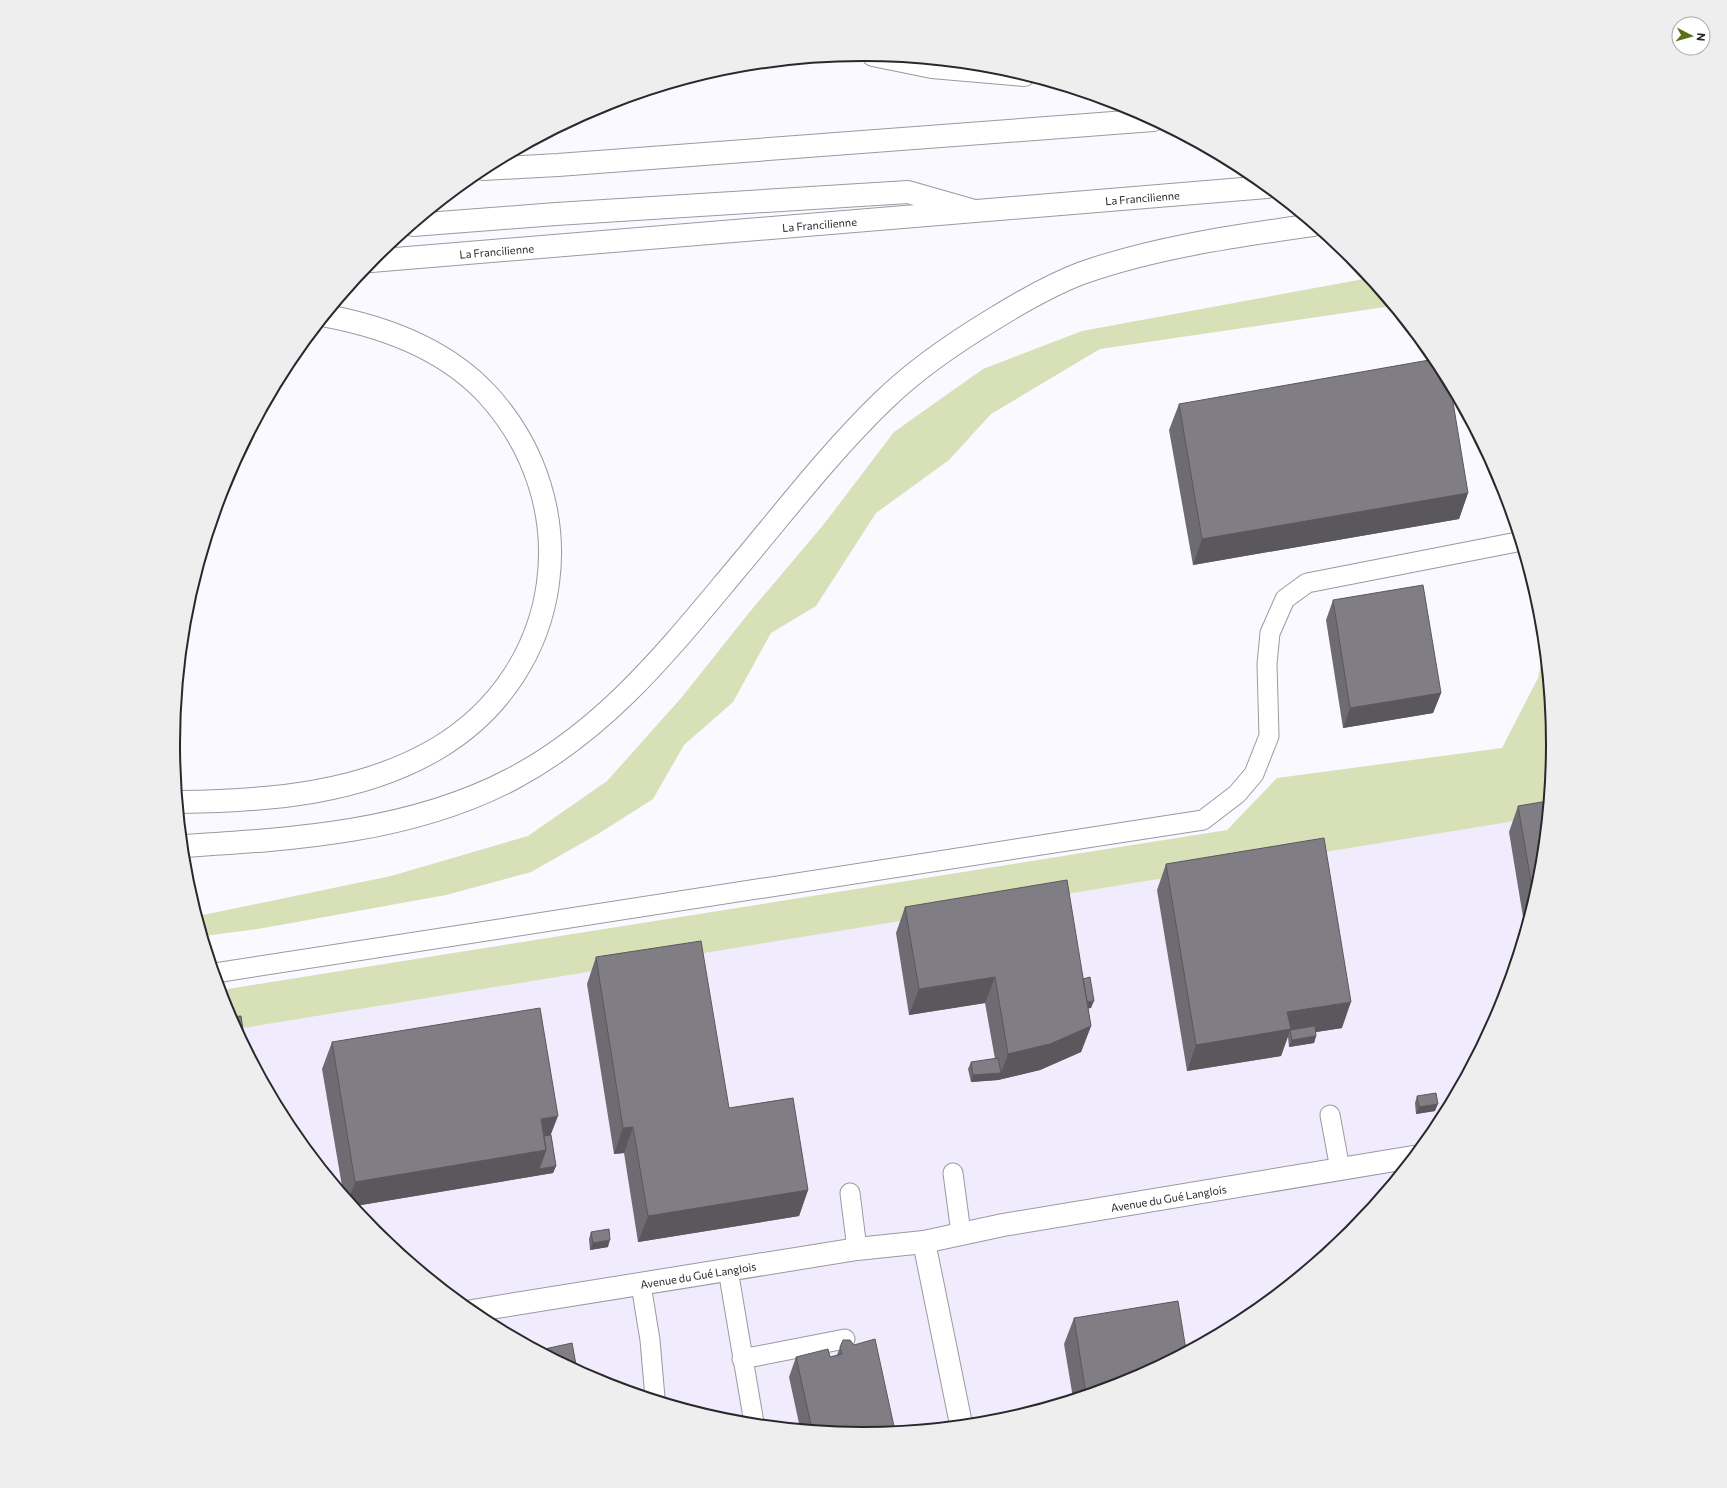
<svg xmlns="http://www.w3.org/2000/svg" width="1727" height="1488" viewBox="0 0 1727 1488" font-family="Commissioner,sans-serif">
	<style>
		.built { fill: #f0ecfd }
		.green { fill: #d8e0b7 }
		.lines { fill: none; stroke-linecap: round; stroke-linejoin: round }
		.lane-casing { stroke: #9b99a1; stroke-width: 21 }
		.street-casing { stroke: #9b99a1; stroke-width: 24 }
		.primary-casing { stroke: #9b99a1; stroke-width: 24 }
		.highway-casing { stroke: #9b99a1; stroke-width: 24 }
		.lane { stroke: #fff; stroke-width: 19 }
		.street { stroke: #fff; stroke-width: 22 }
		.primary { stroke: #fff; stroke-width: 22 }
		.highway { stroke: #fff; stroke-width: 22 }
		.wall { fill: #6e6c72 }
		.shaded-wall { fill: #5a585d }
		.building { fill: #807d85; stroke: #5a585d }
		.labels { text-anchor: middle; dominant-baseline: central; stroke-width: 4; stroke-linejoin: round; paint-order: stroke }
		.street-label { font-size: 11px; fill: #29282b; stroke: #fff }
		.rim { fill: none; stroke: #29282b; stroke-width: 2 }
	</style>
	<rect width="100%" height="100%" fill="#faf9ff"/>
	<path class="built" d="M1546 816 1540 879 1501 1008 1437 1128 1351 1232 1247 1318 1127 1382 998 1421 863 1434 729 1421 599 1381 480 1318 375 1232 290 1127 237 1029Z"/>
	<path class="green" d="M1369 278 1392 306 1100 349 991 414 949 460 876 513 816 606 771 633 733 702 684 745 653 799 598 834 531 872 446 895 258 929 204 936 198 916 391 876 528 836 607 781 682 697 748 614 824 524 894 432 983 369 1082 331Z
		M1544 648 1553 744 1546 816 237 1029 226 1008 221 990 1227 830 1277 778 1502 748 1538 678Z"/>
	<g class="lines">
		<g class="lane-casing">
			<path id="lane" d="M215 973 1203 820 1237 794 1254 774 1269 736 1267 664 1270 633 1285 599 1307 583 1517 542
				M1330 1115 1340 1169
				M953 1173 961 1233
				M850 1193 857 1249
				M728 1270 754 1423
				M641 1285 650 1340 655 1398
				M742 1359 845 1339"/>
		</g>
		<g class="street-casing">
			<g id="street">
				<path d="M924 1242 961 1424"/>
				<path id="s1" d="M472 1311 857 1249 924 1242 1003 1225 1413 1157"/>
			</g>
		</g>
		<g class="primary-casing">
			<path id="primary" d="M413 225 556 214 908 192 971 210"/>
		</g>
		<g class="highway-casing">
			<g id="highway">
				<path d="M873 55 932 67 1024 75"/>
				<path d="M483 169 558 165 1153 120"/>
				<path id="s2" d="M371 261 1267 187"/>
				<path d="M179 802C267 801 361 794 438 748 566 671 587 503 487 394 445 349 385 327 327 316"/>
				<path d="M184 846C296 839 411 832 512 779 605 730 667 652 733 573 782 515 829 453 884 400 916 369 954 343 992 320 1021 302 1050 285 1082 273 1156 247 1236 236 1313 225"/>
			</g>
		</g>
		<use href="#lane" class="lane"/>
		<use href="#street" class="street"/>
		<use href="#primary" class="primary"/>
		<use href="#highway" class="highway"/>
	</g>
	<path class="wall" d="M1179 404 1468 493 1459 519 1193 565 1169 430Z
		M1333 600 1441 693 1433 713 1343 728 1326 620Z
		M1518 806 1540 879 1525 929 1509 832Z
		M1166 864 1342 1028 1316 1032V1036L1314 1043 1289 1047 1288 1037 1281 1056 1187 1071 1157 890Z
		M905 907 1083 979 1091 1008H1088L1091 1026 1081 1052 1040 1070 998 1080 971 1082 968 1069 971 1062 995 1059 985 1003 909 1015 896 933Z
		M596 957 729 1108 808 1190 799 1216 638 1242 624 1153 614 1154 587 984Z
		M332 1042 551 1135 556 1166 553 1173 355 1206 343 1192 322 1069Z
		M1417 1096 1435 1111 1416 1114 1415 1103Z
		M591 1232 608 1247 590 1250 589 1239Z
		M1074 1318 1127 1382 1073 1398 1064 1344Z
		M840 1347 863 1434 800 1428 789 1377 796 1357H830L837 1355Z"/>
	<path class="shaded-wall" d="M1468 493 1459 519 1193 565 1202 539Z
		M1441 693 1433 713 1343 728 1350 708Z
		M995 977 985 1003 909 1015 919 989Z
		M1094 1001 1091 1008 1075 1011 1078 1004Z
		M1351 1002 1342 1028 1291 1036 1290 1030 1281 1056 1187 1071 1196 1045 1287 1012Z
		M1091 1026 1081 1052 1040 1070 998 1080 971 1082 973 1075 1001 1073 1008 1054Z
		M1316 1036 1314 1043 1289 1047 1292 1040Z
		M1438 1104 1435 1111 1416 1114 1419 1107Z
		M558 1116 548 1142 535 1144 541 1119Z
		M633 1127 624 1153 614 1154 623 1128Z
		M546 1150 556 1166 553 1173 355 1206 349 1199 355 1182Z
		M808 1190 799 1216 638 1242 648 1216Z
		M610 1240 608 1247 590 1250 593 1243Z"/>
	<path class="building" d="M1435 359 1437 361 1450 384 1468 493 1202 539 1179 404Z
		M1423 585 1441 693 1350 708 1333 600Z
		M1548 801 1540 879 1534 899 1518 806Z
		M1324 838 1351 1002 1287 1012 1291 1029 1196 1045 1166 864Z
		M1067 880 1091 1026 1050 1044 1008 1054 995 977 919 989 905 907Z
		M701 941 729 1108 793 1098 808 1190 648 1216 633 1127 623 1128 596 957Z
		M1090 977 1094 1001 1087 1002 1083 979Z
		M540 1008 558 1116 541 1119 546 1150 355 1182 332 1042Z
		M241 1016 245 1044 231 1017Z
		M1315 1026 1316 1036 1292 1040 1290 1030Z
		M998 1058 1001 1073 973 1075 971 1062Z
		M1436 1093 1438 1104 1419 1107 1417 1096Z
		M551 1135 556 1166 539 1169 546 1150 544 1136Z
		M609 1229 610 1240 593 1243 591 1232Z
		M1178 1301 1186 1350 1127 1382 1086 1394 1074 1318Z
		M875 1339 895 1431 863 1434 812 1429 796 1357 828 1349 830 1357 842 1354 840 1347 843 1340H850L854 1345Z
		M572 1343 577 1370 540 1350Z"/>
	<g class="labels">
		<g class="street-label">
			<text stroke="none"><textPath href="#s2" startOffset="774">La Francilienne</textPath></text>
			<text stroke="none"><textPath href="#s2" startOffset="450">La Francilienne</textPath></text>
			<text stroke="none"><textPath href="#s2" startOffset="126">La Francilienne</textPath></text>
			<text stroke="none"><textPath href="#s1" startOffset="706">Avenue du Gué Langlois</textPath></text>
			<text stroke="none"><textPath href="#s1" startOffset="229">Avenue du Gué Langlois</textPath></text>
		</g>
	</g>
	<path d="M0 0H1727V1488H0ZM180 744a683 683 0 1 1 1366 0a683 683 0 1 1-1366 0Z" fill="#eee" fill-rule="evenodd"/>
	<path class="rim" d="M180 744a683 683 0 1 1 1366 0a683 683 0 1 1-1366 0Z"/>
	<g transform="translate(1691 36) rotate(96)"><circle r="19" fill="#ffffff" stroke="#a9a9aa"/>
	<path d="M0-3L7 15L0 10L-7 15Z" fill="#5a6e1d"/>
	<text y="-6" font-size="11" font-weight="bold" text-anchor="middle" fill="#29282b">N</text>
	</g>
</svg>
